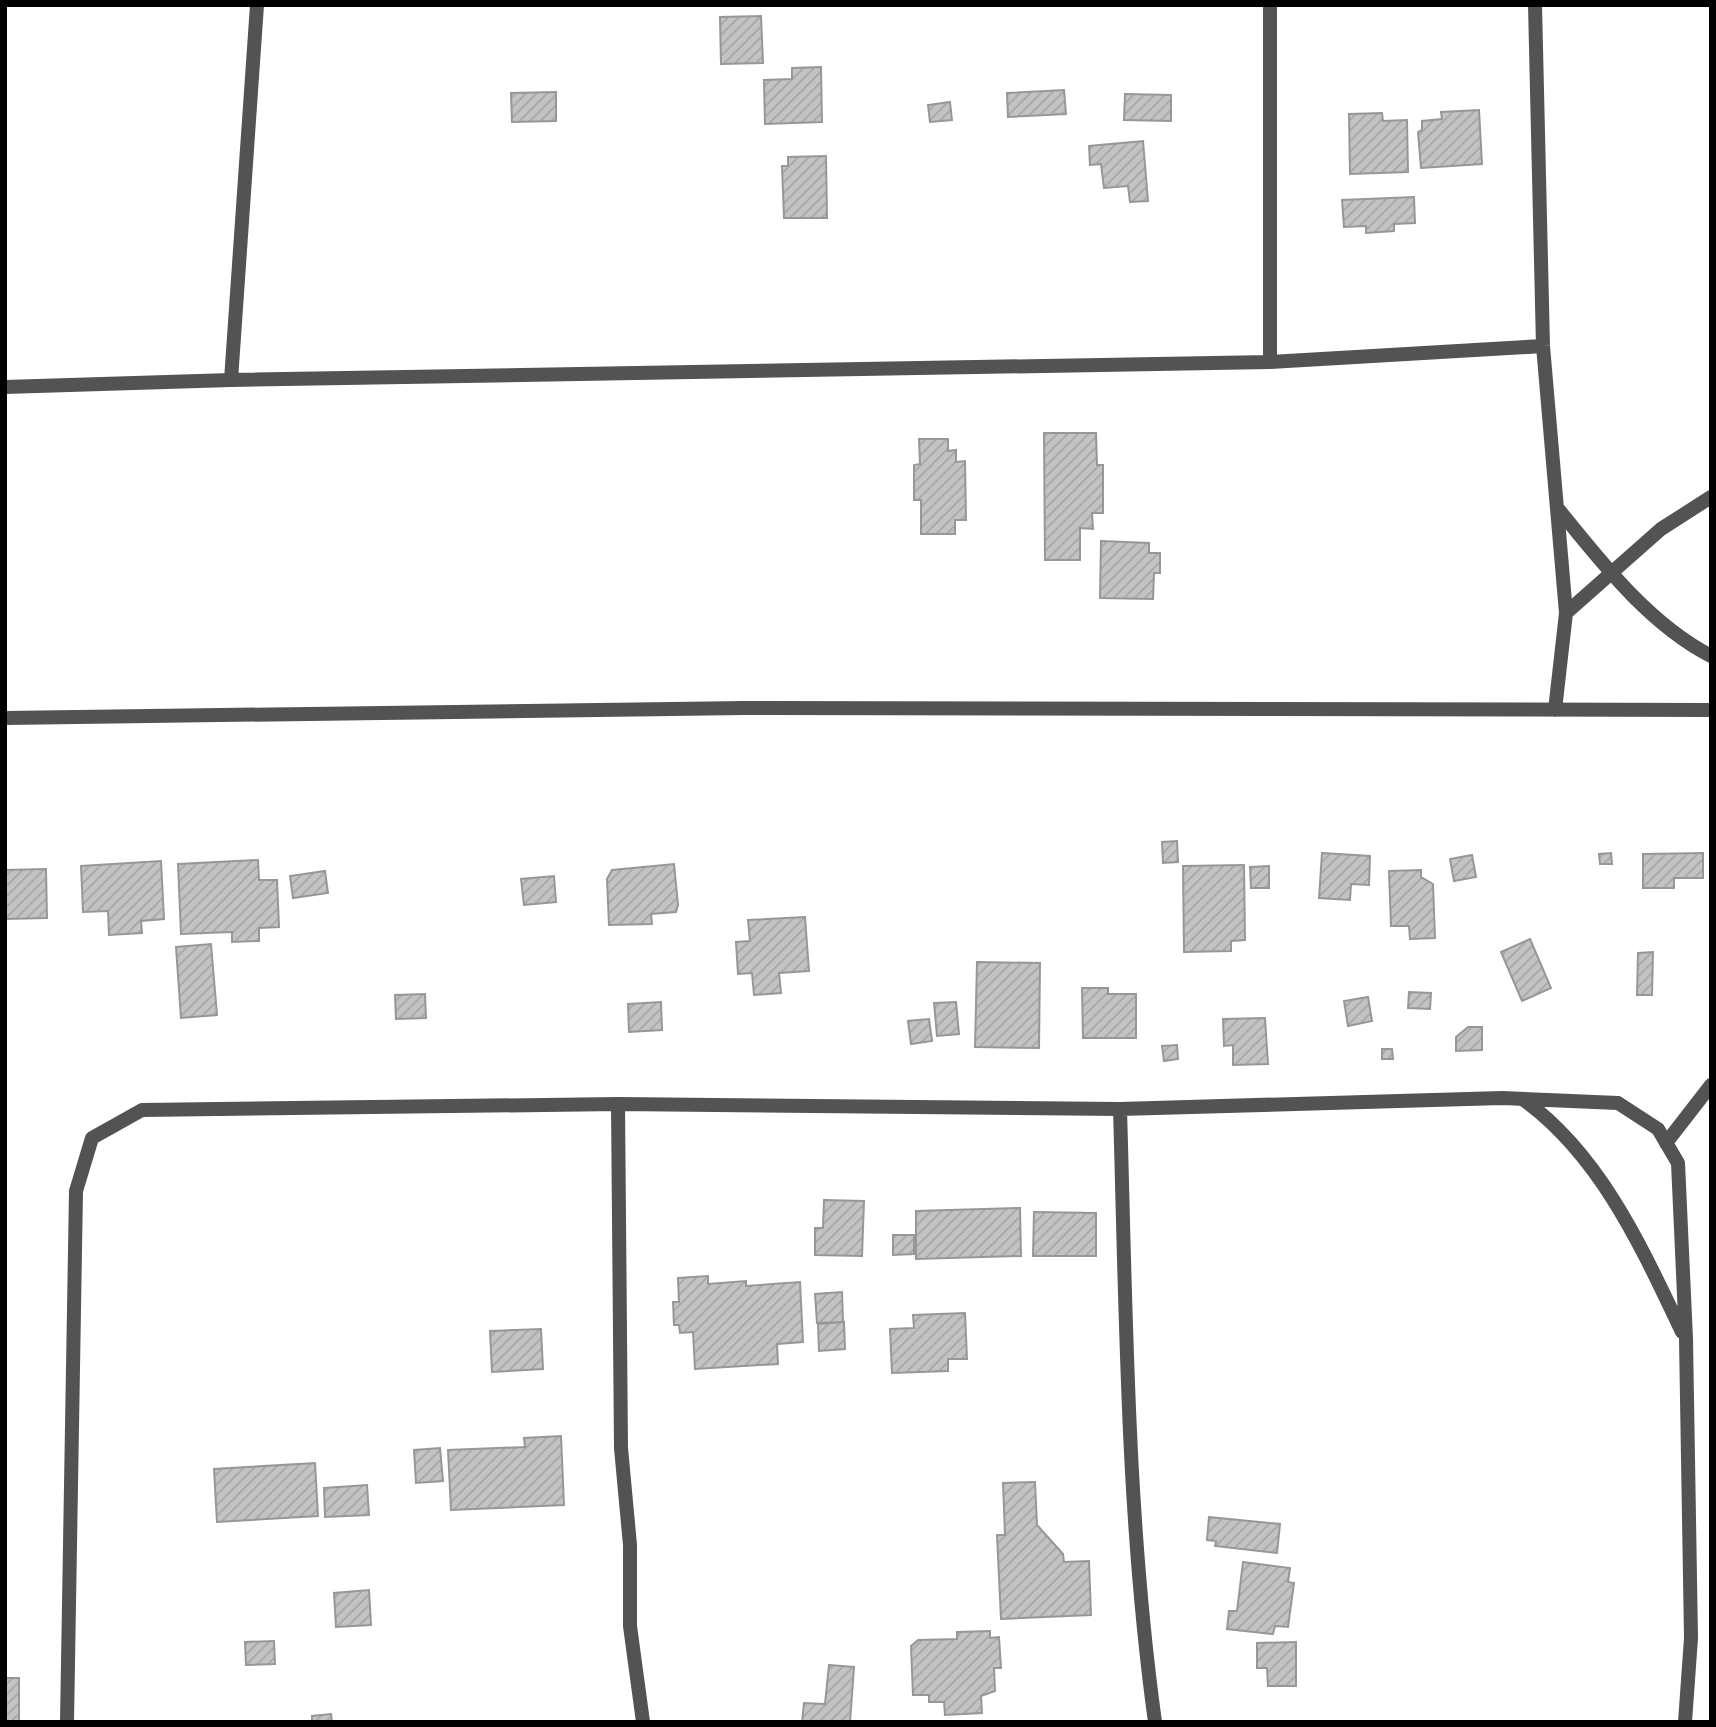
<svg xmlns="http://www.w3.org/2000/svg" width="1716" height="1727" viewBox="0 0 1716 1727" font-family="Cabin,sans-serif">
	<style>
		.building { fill: url(#building-hatch); stroke: #979797; stroke-width: 2 }
		.lines { fill: none; stroke-linecap: round; stroke-linejoin: round }
		.street { stroke: #535353; stroke-width: 14 }
	</style>
	<defs>
		<pattern id="building-hatch" width="6" height="6" patternUnits="userSpaceOnUse" patternTransform="scale(1.75)"><rect width="6" height="6" fill="#c3c3c3"/><path d="M-1 1l2-2M0 6l6-6M5 7l2-2" fill="none" stroke="#a6a6a6"/></pattern>
	</defs>
	<rect width="100%" height="100%" fill="#fff"/>
	<path class="building" d="M761 16 763 63 721 64 720 17Z
		M821 67 822 122 765 124 764 80 792 79V68Z
		M1064 90 1066 114 1008 117 1007 93Z
		M556 92V121L512 122 511 93Z
		M1125 94 1171 95V121L1124 120Z
		M950 102 952 120 930 122 928 105Z
		M1479 110 1482 164 1421 168 1418 132 1422 130V121L1442 119 1441 112Z
		M1382 113 1383 121 1407 120 1408 172 1350 174 1349 114Z
		M1143 141 1148 201 1130 202 1128 186 1104 188 1101 164 1090 165 1089 146Z
		M826 156 827 218H784L782 166H788V157Z
		M1414 197 1415 223 1394 224V231L1366 233V226L1344 227 1342 200Z
		M1044 433H1096L1097 465H1103V513H1092L1093 529 1080 528V560H1045Z
		M919 439H948V451L956 450V462L965 461 966 520H955V534H921V500H914V465L920 464Z
		M1101 541 1149 543V553H1160V573H1154L1153 599 1100 598Z
		M1177 841 1178 862 1163 863 1162 842Z
		M1322 853 1370 856 1369 885 1351 884 1350 900 1319 898Z
		M1611 853 1612 864H1600L1599 854Z
		M1703 853V878H1674V888H1643V854Z
		M1472 855 1476 877 1454 881 1450 859Z
		M258 860 259 880H277L279 927 259 928V941L232 942V932L181 934 178 864Z
		M161 861 164 919 141 921 142 933 109 935 108 911 83 912 81 866Z
		M674 864 678 905 676 912 651 914 652 924 609 925 607 879 612 870Z
		M1244 865 1245 940 1231 941V951L1184 952 1183 866Z
		M1269 866V888H1251L1250 867Z
		M46 869 47 918 5 919V870Z
		M1421 870V877L1433 884 1435 938 1410 939 1409 926H1391L1389 871Z
		M325 871 328 893 293 898 290 876Z
		M554 876 556 902 524 905 521 879Z
		M805 917 809 971 779 973 781 993 754 995 752 973 738 974 736 942 750 941 748 920Z
		M1530 939 1551 988 1522 1001 1501 952Z
		M211 944 217 1015 181 1018 176 947Z
		M1653 952 1652 995H1637L1638 953Z
		M977 962 1040 963 1039 1048 975 1047Z
		M1082 988H1108V994H1136V1038H1083Z
		M1409 992 1431 993 1430 1009 1408 1008Z
		M425 994 426 1018 396 1019 395 995Z
		M1368 997 1372 1021 1348 1026 1344 1001Z
		M661 1002 662 1030 629 1032 628 1004Z
		M956 1002 959 1034 937 1036 934 1003Z
		M1265 1018 1268 1064 1233 1065V1045L1224 1046 1223 1019Z
		M929 1019 932 1041 911 1044 908 1021Z
		M1468 1027H1482V1050L1456 1051V1037Z
		M1177 1045 1178 1059 1164 1061 1162 1046Z
		M1382 1049H1392L1393 1059H1382Z
		M824 1200 864 1201 862 1256 815 1255V1228H823Z
		M1020 1208 1021 1256 916 1259V1211Z
		M1034 1212 1096 1213V1256H1033Z
		M893 1235H914V1254L893 1255Z
		M708 1276V1284L746 1281V1286L800 1282 803 1342 777 1344 778 1364 695 1369 693 1332 680 1333 679 1325H674L673 1302H679L678 1278Z
		M842 1292 843 1322 817 1323 815 1294Z
		M965 1313 967 1359H948V1371L892 1373 890 1329 914 1328 913 1315Z
		M844 1322 845 1349 819 1351 818 1324Z
		M541 1329 543 1369 492 1372 490 1331Z
		M561 1436 564 1505 451 1510 448 1450 525 1447 524 1438Z
		M440 1448 443 1481 416 1483 414 1450Z
		M315 1463 318 1516 217 1522 214 1469Z
		M1035 1482 1037 1525 1063 1554 1064 1562 1089 1561 1091 1615 1001 1619 997 1535H1005L1003 1483Z
		M367 1485 369 1515 325 1517 324 1488Z
		M1209 1517 1280 1524 1277 1553 1215 1546 1216 1541 1207 1540Z
		M1243 1562 1290 1568 1288 1582 1294 1583 1288 1627 1275 1626 1273 1634 1227 1629 1229 1611H1237Z
		M369 1590 371 1625 336 1627 334 1593Z
		M990 1631V1638L999 1637 1001 1668H994L995 1691 981 1696 982 1713 945 1715 944 1702H929V1695H913L911 1646 918 1640 957 1639V1632Z
		M274 1641 275 1664 246 1665 245 1642Z
		M1296 1642V1686H1268L1267 1668H1257V1643Z
		M829 1665 854 1667 850 1722H802L804 1703 825 1704Z
		M5 1678H19V1722H5Z
		M331 1714 332 1722H312V1716Z"/>
	<g class="lines">
		<path class="street" d="M1270 5V362
			M1535 5 1543 346 1566 613 1555 710
			M231 380 257 5
			M5 387 231 380 1270 362 1543 346
			M1559 510C1602 563 1649 624 1711 656
			M1566 613 1661 529 1711 497
			M5 718 744 708 1711 710
			M1524 1100C1601 1156 1642 1248 1682 1332
			M618 1104 621 1448 630 1545V1626L643 1722
			M1120 1109C1126 1314 1127 1519 1155 1722
			M1666 1143 1711 1085
			M67 1722 76 1191 92 1138 142 1110 618 1104 1120 1109 1502 1098 1618 1103 1658 1129 1678 1163 1686 1339 1691 1638 1685 1722"/>
	</g>
	<rect width="1716" height="1727" fill="none" stroke="#000000" stroke-width="14"/>
</svg>
